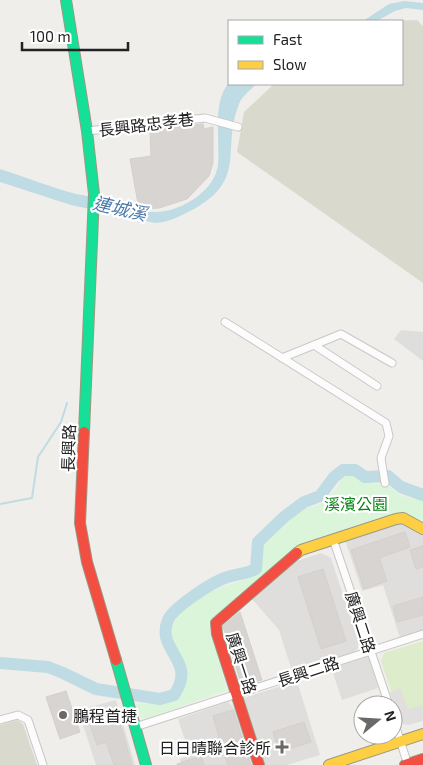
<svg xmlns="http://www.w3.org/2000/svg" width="423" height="765" viewBox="0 0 423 765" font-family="'Exo 2','Noto Sans TC',sans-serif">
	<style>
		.residential { fill: #dfdedc }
		.religious { fill: #dededc }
		.construction { fill: #d9d9cd }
		.grass { fill: #ddeccb }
		.park { fill: #daf5da }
		.parking { fill: #e0dfde }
		.water { fill: #bfdbe3 }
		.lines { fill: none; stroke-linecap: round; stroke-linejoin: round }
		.stream { stroke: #bfdbe3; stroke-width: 2 }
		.river { stroke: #bfdbe3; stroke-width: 12 }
		.building { fill: #d7d4d2; stroke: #d3d0cc }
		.street-casing { stroke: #c9c8c7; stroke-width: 9 }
		.fast-casing { stroke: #999a82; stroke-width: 12 }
		.slow-casing { stroke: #999a82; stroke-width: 12 }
		.jam-casing { stroke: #999a82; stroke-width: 12 }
		.street { stroke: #fdfcfc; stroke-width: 7 }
		.fast { stroke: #16e098; stroke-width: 10 }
		.slow { stroke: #ffcf43; stroke-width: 10 }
		.jam { stroke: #f24e42; stroke-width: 10 }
		.poi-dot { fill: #6a6968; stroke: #fff; stroke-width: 2 }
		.labels { text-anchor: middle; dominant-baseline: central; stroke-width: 4.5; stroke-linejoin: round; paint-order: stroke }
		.street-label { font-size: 16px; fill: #222; stroke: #fff }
		.park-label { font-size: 16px; fill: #0c8416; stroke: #fff }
		.poi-label { font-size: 16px; fill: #222; stroke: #fff; text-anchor: start }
		.water-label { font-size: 18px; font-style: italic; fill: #4a7aab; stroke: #fff }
	</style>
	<rect width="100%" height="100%" fill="#f0eeeb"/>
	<path class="residential" d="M402 521 423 532V630L400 638 383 585 362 591 344 537Z
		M321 553 331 558 358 641V648L354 652 292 671 279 630 252 599 291 563Z
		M368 655 378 688 342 700 331 667Z
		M297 681 320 755 287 765H265L244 698Z
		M116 700 135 765H96L78 710Z
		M228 702 235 709 252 765H182L180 759 190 755 178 719Z"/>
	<path class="religious" d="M401 330 423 332V361L394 339Z"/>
	<path class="construction" d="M417 20 423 26V283L237 152 244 112 274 84H402V21H390Z
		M17 720 23 724 37 765H0V725Z"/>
	<path class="grass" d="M423 641V717L401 720 381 661 384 653Z"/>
	<path class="park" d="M347 474 375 484 388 485 401 496 423 500V523L405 514 300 546 208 623 227 690 145 719 140 717 136 704H162L183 694C186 680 188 669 180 657 177 652 173 650 171 644 165 624 189 602 206 594 222 586 241 583 257 574L261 566 260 554 264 545 298 509 318 506 337 489 342 475Z"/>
	<path class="parking" d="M400 688 408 709 422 705 423 721 408 725 403 724 399 720 390 692Z"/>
	<path class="water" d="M404 1 423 3V10L406 8 395 11 377 21H363L389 4Z
		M229 83 256 84C251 90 242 96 239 104 221 149 248 179 194 209 180 216 170 222 155 223L71 205 0 182V169C25 177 50 187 76 194 86 196 96 197 105 200 121 204 140 213 157 212 182 211 216 190 218 164 220 140 212 101 229 83Z"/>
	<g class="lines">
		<path class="stream" d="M0 504 32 498 38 457 61 422 67 403"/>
		<path class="river" d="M0 663 48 667 63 673 96 689 160 699 174 695C198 660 155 651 168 620 173 608 207 586 220 580 231 574 244 575 256 569L258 542 284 517 304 502 320 496 334 477 343 470H355L365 477 388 476 401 487 423 495"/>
	</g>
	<path class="building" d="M203 124 204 129 213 127V163L209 176 187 199 159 208 139 209 130 159 151 156 150 130Z
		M405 532 410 547 379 558 387 581 364 589 351 550Z
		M423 546V567L416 569 410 550Z
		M323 569 346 641 321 649 298 577Z
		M423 597V615L397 622 393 606Z
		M240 612 262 680 242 686 223 626Z
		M66 691 80 732 60 739 46 697Z
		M116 710 124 737 132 765H114L106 742 97 745 88 719Z
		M233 710 242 738 251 765H228L222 748 213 716Z
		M304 722 311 742 279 752 273 732Z
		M201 756 204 765H177V764Z"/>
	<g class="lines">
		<g class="street-casing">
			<path id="street" d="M87 131 205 118 238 127
				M225 322 386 423 389 436 381 458 385 483
				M314 345 377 386
				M282 358 341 334 392 363
				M333 539 389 705
				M393 718 408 765
				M0 720 18 715 28 720 43 765
				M135 727 423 634"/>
		</g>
		<g class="fast-casing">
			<path id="fast" d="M66 0 87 131 94 194 84 432
				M116 660 146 765"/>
		</g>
		<g class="slow-casing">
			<path id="slow" d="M297 553 301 550 396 519 403 518 423 529
				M329 765 423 734"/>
		</g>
		<g class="jam-casing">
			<path id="jam" d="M84 432 80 523 87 562 116 660
				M259 765 217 634 216 623 297 553
				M405 765 423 759"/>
		</g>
		<use href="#street" class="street"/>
		<use href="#fast" class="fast"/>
		<use href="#slow" class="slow"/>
		<use href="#jam" class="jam"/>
	</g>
	<g class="poi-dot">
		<circle cx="63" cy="715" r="5"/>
		<path d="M279.5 739.5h5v5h5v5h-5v5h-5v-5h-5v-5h5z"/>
	</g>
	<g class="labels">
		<g class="street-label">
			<text transform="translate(146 124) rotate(-7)">長興路忠孝巷</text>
			<text transform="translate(68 448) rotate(-88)">長興路</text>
			<text transform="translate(361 622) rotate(72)">廣興二路</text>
			<text transform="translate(242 663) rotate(72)">廣興一路</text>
			<text transform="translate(308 671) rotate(-18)">長興二路</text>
		</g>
		<g class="park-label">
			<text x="356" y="503">溪濱公園</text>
		</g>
		<g class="poi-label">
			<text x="73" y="715">鵬程首捷</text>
			<text x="271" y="747" text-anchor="end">日日晴聯合診所</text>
		</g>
		<g class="water-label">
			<text transform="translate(120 208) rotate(13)">連城溪</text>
		</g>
	</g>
	<rect x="228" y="20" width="175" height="65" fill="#ffffff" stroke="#a7a7a7"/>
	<rect x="238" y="36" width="25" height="8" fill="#16e098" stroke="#a7a7a7"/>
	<text x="273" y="45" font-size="15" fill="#222222">Fast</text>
	<rect x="238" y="61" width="25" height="8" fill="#ffcf43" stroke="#a7a7a7"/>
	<text x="273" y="70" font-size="15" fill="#222222">Slow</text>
	<g transform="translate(378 720) rotate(72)"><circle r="24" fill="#ffffff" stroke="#a7a7a7"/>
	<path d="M0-4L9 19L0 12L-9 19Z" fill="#6a6968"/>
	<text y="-8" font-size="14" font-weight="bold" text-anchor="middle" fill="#222222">N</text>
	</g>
	<path d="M22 42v8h106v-8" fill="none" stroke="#222222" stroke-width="2.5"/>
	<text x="30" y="42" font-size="15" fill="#222222" stroke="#ffffff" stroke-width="4" paint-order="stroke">100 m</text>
</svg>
